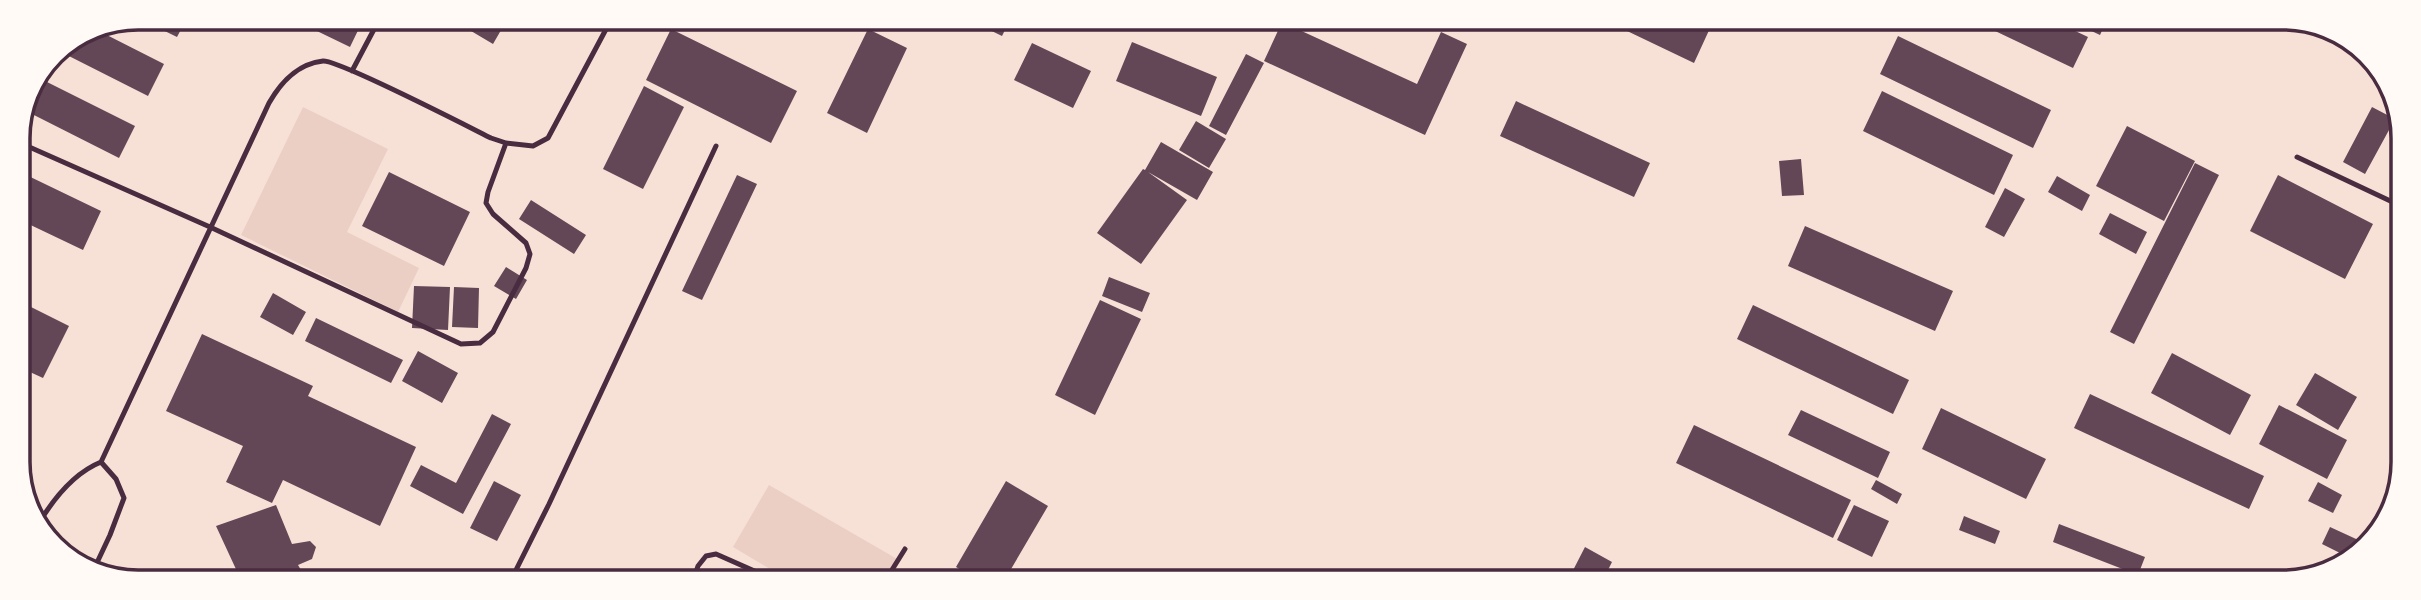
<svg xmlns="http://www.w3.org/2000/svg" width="2421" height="600" viewBox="0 0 2421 600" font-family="Jost,sans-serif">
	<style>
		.green { fill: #ebcfc5 }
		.building { fill: #644757 }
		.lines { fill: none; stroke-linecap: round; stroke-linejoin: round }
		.service { stroke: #4a2c40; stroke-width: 5 }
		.rim { fill: none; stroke: #4a2c40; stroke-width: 3.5 }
	</style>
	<rect width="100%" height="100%" fill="#f7e1d7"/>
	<path class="green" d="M303 107 388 149 347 232 419 268 398 312 241 235Z
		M769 485 899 560 888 581H790L733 547Z"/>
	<path class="building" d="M138 18H187L177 37Z
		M290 18H364L350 47Z
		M472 18H517L511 29 504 25 493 44 466 28Z
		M555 18H581L575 29Z
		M965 18H1011L1002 36Z
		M1528 19H1553L1547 31 1526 22Z
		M1602 19H1696L1711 26 1694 63Z
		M1972 20H2052L2088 37 2073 68Z
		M2068 20H2107L2100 35Z
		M1282 22 1417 84 1441 32 1467 44 1425 135 1264 61Z
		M91 27 164 64 148 96 57 50Z
		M671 29 797 91 771 143 646 80Z
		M868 29 907 48 867 133 827 113Z
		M1898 36 2051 110 2033 148 1880 74Z
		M1132 42 1217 77 1201 116 1116 81Z
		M1032 43 1091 71 1073 108 1014 80Z
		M1246 54 1264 63 1226 135 1209 126Z
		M41 79 135 126 119 158 26 111Z
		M644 86 684 107 643 189 603 169Z
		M1882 91 2013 155 1994 195 1863 131Z
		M1516 101 1650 163 1634 197 1500 136Z
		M2372 107 2395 119 2365 174 2343 162Z
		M1196 121 1226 139 1209 168 1179 150Z
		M2127 126 2195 161 2164 221 2096 186Z
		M1161 142 1213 172 1197 200 1148 172 1187 200 1141 264 1097 233 1143 169 1145 170Z
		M1801 159 1804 195 1782 196 1779 161Z
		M2195 163 2219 175 2134 344 2110 332Z
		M18 171 101 211 83 250 18 219Z
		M389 172 470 212 444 266 362 226Z
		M737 175 757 184 702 300 682 291Z
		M2278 175 2373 224 2345 279 2250 231Z
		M2057 176 2090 195 2082 211 2048 192Z
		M2005 188 2025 199 2004 237 1985 227Z
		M531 200 586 235 574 254 519 219Z
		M2110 213 2147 232 2136 254 2099 234Z
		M1805 226 1953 291 1935 331 1788 266Z
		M506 267 527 280 516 299 494 286Z
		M1109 277 1150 293 1142 312 1102 296Z
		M2401 283V310L2390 305Z
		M414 286 450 287 448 330 412 328Z
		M454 287 479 288 478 328 452 327Z
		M273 293 306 312 293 335 260 317Z
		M1100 300 1141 319 1095 415 1055 395Z
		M19 301 69 326 43 378 19 367Z
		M1753 305 1909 380 1893 414 1737 339Z
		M316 318 403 360 391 383 305 341Z
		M202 334 313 386 308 396 416 447 380 526 283 480 272 503 226 482 243 446 166 411Z
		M418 351 458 373 442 403 402 381Z
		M2172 353 2251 395 2230 435 2151 393Z
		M2315 373 2357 397 2338 430 2296 405Z
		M2090 394 2264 476 2249 509 2074 428Z
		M2279 405 2347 440 2327 479 2259 444Z
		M1941 408 2046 459 2026 499 1922 449Z
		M1801 410 1890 452 1878 478 1788 435Z
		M492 414 511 424 463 514 410 486 421 465 456 483Z
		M1694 425 1851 500 1833 538 1676 463Z
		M1876 480 1902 494 1897 504 1871 489Z
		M494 481 521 495 497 541 470 528Z
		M1006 481 1048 506 1004 581H980L956 567Z
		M2318 482 2342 495 2333 513 2308 501Z
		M276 505 292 544 310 541 316 547 312 559 298 565 307 580H241L216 526Z
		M1854 505 1889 521 1872 557 1837 540Z
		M1964 516 2000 531 1995 544 1959 530Z
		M2059 524 2145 557 2138 575 2053 542Z
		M2330 527 2367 544 2362 553 2350 558 2322 544Z
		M1585 547 1612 562 1602 582H1567Z
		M382 569 398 577 397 580H376Z
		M341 570 346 580H319Z"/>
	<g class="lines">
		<path class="service" d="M352 71 380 18
			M18 142 210 227 461 344 480 343 493 332 526 268 530 254 526 243 493 214 486 203 488 192 506 143
			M2297 157 2401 206
			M39 523C54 498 74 473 101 462L269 103C281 82 297 64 323 61 339 60 467 126 491 138L506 143 533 146 548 138 612 18
			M94 569 110 535 124 498 116 479 101 462
			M511 580 549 504 716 146
			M693 581 698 566 706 556 716 554 777 581
			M885 581 905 549"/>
	</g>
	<path d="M0 0H2421V600H0ZM138 30H2283A108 108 0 0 1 2391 138V462A108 108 0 0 1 2283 570H138A108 108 0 0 1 30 462V138A108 108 0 0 1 138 30Z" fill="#fffaf5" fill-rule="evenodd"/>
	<path class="rim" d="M138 30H2283A108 108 0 0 1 2391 138V462A108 108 0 0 1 2283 570H138A108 108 0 0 1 30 462V138A108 108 0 0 1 138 30Z"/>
</svg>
